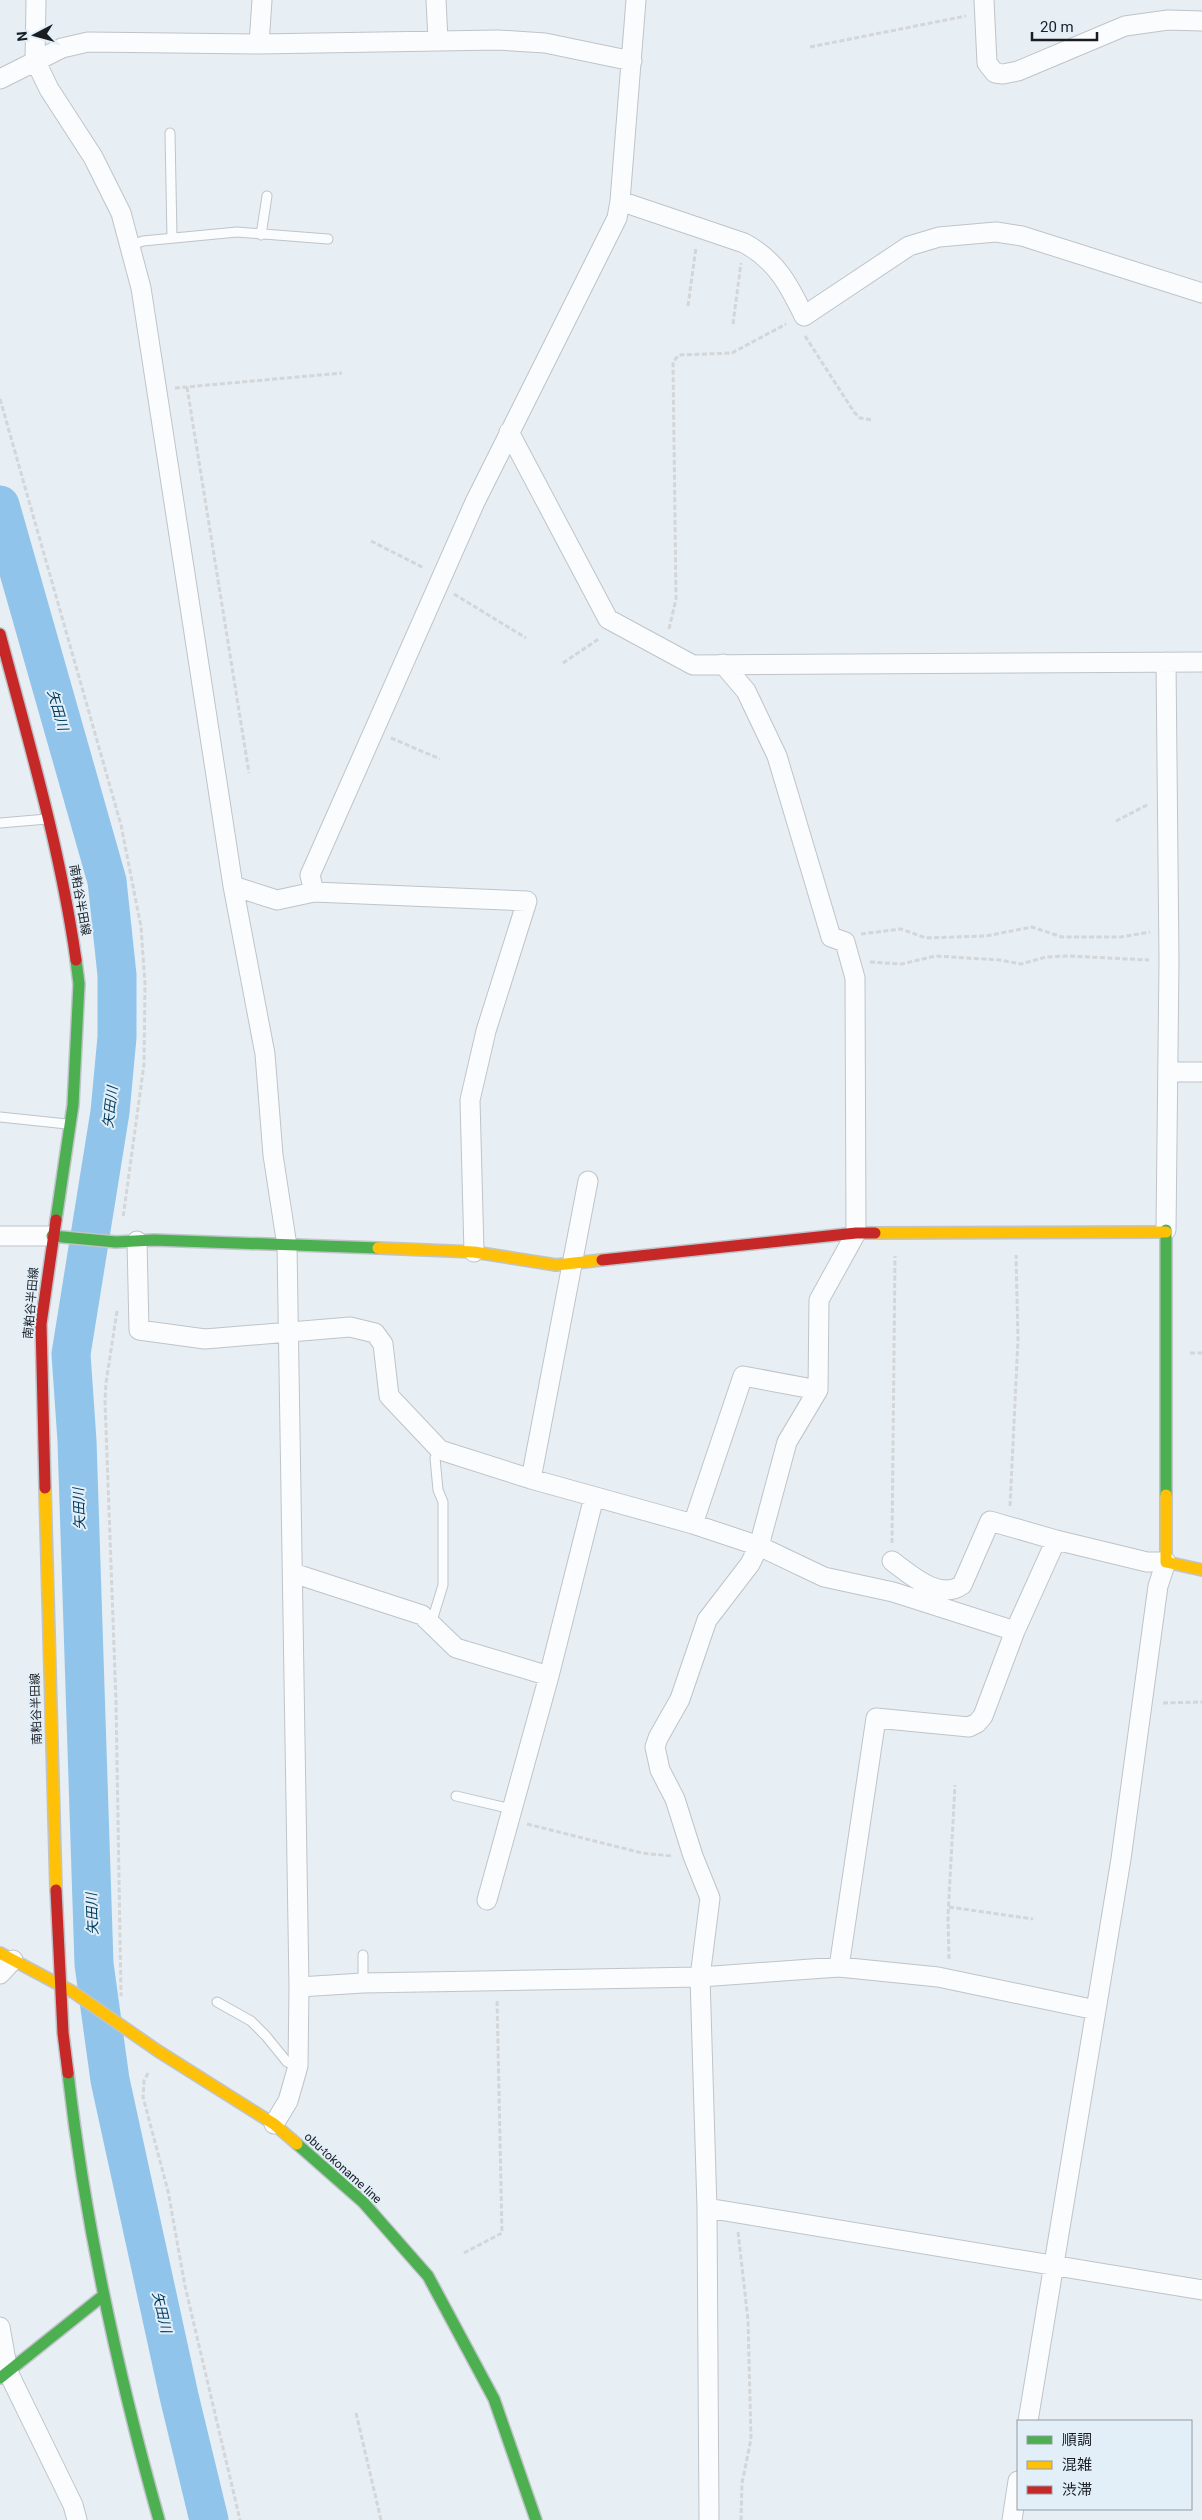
<svg xmlns="http://www.w3.org/2000/svg" width="1202" height="2520" viewBox="0 0 1202 2520" font-family="Roboto,'Noto Sans JP',sans-serif">
	<style>
		.lines { fill: none; stroke-linecap: round; stroke-linejoin: round }
		.river { stroke: #90c4eb; stroke-width: 39 }
		.lane-casing { stroke: #bfc4c9; stroke-width: 11 }
		.street-casing { stroke: #bfc4c9; stroke-width: 21 }
		.fast-casing { stroke: #bfc4c9; stroke-width: 14 }
		.slow-casing { stroke: #bfc4c9; stroke-width: 14 }
		.jam-casing { stroke: #bfc4c9; stroke-width: 14 }
		.path { stroke: #d4d6d8; stroke-width: 3; stroke-dasharray: 5 2.5; stroke-linecap: butt }
		.lane { stroke: #fbfcfd; stroke-width: 9 }
		.street { stroke: #fbfcfd; stroke-width: 19 }
		.fast { stroke: #4caf50; stroke-width: 11 }
		.slow { stroke: #ffc107; stroke-width: 11 }
		.jam { stroke: #c62828; stroke-width: 11 }
		.labels { text-anchor: middle; dominant-baseline: central; stroke-width: 4; stroke-linejoin: round; paint-order: stroke }
		.street-label { font-size: 12px; fill: #191d21; stroke: #e2eff9 }
		.water-label { font-size: 14px; font-style: italic; fill: #003b5e; stroke: #e2eff9 }
	</style>
	<rect width="100%" height="100%" fill="#e7eef4"/>
	<g class="lines">
		<path class="river" d="M0 505 107 881 117 975V1037L110 1112 71 1354 77 1441 94 1964 110 2080 179 2396 209 2520"/>
		<g class="lane-casing">
			<path id="lane" d="M170 133 172 238
				M261 235 267 196
				M129 246 143 241 237 232 328 239
				M0 823 47 819
				M0 1117 67 1124
				M431 1624 443 1585V1502L438 1490 435 1458 440 1450
				M456 1796 512 1809
				M363 1955V1983
				M217 2002 251 2021 266 2036 287 2062 298 2066"/>
		</g>
		<g class="street-casing">
			<path id="street" d="M36 0 35 60 49 89 93 157 121 213 141 288 233 886 265 1054 273 1155 287 1246 299 1987 298 2066 288 2101 274 2124
				M436 0 438 40
				M984 0 987 63 995 73 1003 74 1018 71 1125 26 1168 20 1202 21
				M259 44 262 0
				M0 79 62 48 88 42 259 44 498 40 545 43 632 61
				M620 201 744 243C776 260 789 285 804 316L909 246 939 237 996 232 1022 236 1202 293
				M509 432 608 619 693 665 1202 662
				M233 886 277 900 314 892 310 875 475 502 617 218 620 201 636 0
				M314 892 527 901 486 1031 470 1100 474 1252
				M1169 1072H1202
				M1166 1230 1169 961 1166 662
				M0 1236H52
				M137 1241 139 1330 205 1339 350 1327 375 1333 383 1344 389 1396 440 1450 531 1479 693 1524 759 1546 824 1577 893 1592 1015 1631
				M531 1479 588 1181
				M693 1524 743 1376 818 1390
				M892 1561C911 1575 939 1601 962 1585L990 1521 1056 1540
				M293 1573 422 1615 456 1648 549 1676
				M487 1900 549 1676 594 1497
				M839 1967 876 1718 969 1727 977 1723 983 1716 1015 1631 1056 1540 1147 1562H1166L1158 1586 1121 1859 1028 2421
				M0 1974 13 1960
				M299 1987 363 1983 700 1977 839 1967 938 1977 1096 2010
				M707 2208 1202 2290
				M0 2327 8 2372 73 2505 77 2520
				M709 2520 707 2208 700 1977 710 1898 693 1856 675 1799 660 1770 655 1747 658 1738 680 1699 707 1620 750 1564 759 1546 787 1442 818 1390 819 1300 856 1233 855 978 845 942 831 937 777 756 746 691 723 664
				M1012 2520 1018 2481"/>
		</g>
		<g class="fast-casing">
			<path id="fast" d="M56 1220 73 1105 79 984 76 960
				M1166 1230V1495
				M52 1236 116 1242 154 1240 378 1248
				M68 2073C85 2224 118 2374 159 2520
				M297 2144 363 2202 428 2276 494 2399 536 2520
				M0 2378 104 2295"/>
		</g>
		<g class="slow-casing">
			<path id="slow" d="M875 1233 1166 1232
				M378 1248 474 1252 556 1265 602 1260
				M45 1488 56 1890
				M1166 1495V1562L1202 1570
				M0 1953 73 1992 158 2051 274 2124 297 2144"/>
		</g>
		<g class="jam-casing">
			<path id="jam" d="M0 634C29 743 60 848 76 960
				M602 1260 856 1233H875
				M45 1488 41 1324 56 1220
				M56 1890 63 2033 68 2073"/>
		</g>
		<path class="path" d="M810 47 966 16
			M688 306 696 247
			M733 324 741 263
			M805 336 854 412 860 418 873 420
			M187 387 249 773
			M175 388 342 373
			M0 399 121 825 141 927 145 984 144 1064 123 1218
			M371 541 424 568
			M454 594 526 638
			M669 629 676 599 673 362 679 355 732 353 786 324
			M563 663 600 638
			M391 738 440 759
			M1116 821 1149 804
			M861 934 901 929 926 938 986 936 1032 927 1062 937H1121L1150 932
			M870 962 902 964 935 956 1000 960 1021 964 1046 957 1068 956 1149 960
			M117 1311 106 1383 105 1401 116 1701 121 1996
			M1190 1353H1202
			M1010 1506 1018 1340 1016 1255
			M892 1543 895 1256
			M1163 1703 1202 1702
			M527 1824 642 1853 672 1856
			M949 1907 1033 1919
			M949 1959 948 1916 955 1785
			M148 2073 144 2081 143 2097 168 2191 185 2286 240 2520
			M738 2232 748 2320 751 2439 742 2483 741 2520
			M464 2253 502 2233 497 1999
			M356 2413 381 2520"/>
		<use href="#lane" class="lane"/>
		<use href="#street" class="street"/>
		<use href="#fast" class="fast"/>
		<use href="#slow" class="slow"/>
		<use href="#jam" class="jam"/>
	</g>
	<g class="labels">
		<g class="street-label">
			<text transform="translate(80 900) rotate(80)">南粕谷半田線</text>
			<text transform="translate(31 1303) rotate(-85)">南粕谷半田線</text>
			<text transform="translate(36 1709) rotate(-92)">南粕谷半田線</text>
			<text transform="translate(343 2168) rotate(42)">obu-tokoname line</text>
		</g>
		<g class="water-label">
			<text transform="translate(58 710) rotate(74)">矢田川</text>
			<text transform="translate(110 1107) rotate(-83)">矢田川</text>
			<text transform="translate(79 1509) rotate(-92)">矢田川</text>
			<text transform="translate(92 1914) rotate(-92)">矢田川</text>
			<text transform="translate(162 2312) rotate(77)">矢田川</text>
		</g>
	</g>
	<rect x="1017" y="2420" width="175" height="90" fill="#e2eff9" stroke="#929ba3"/>
	<rect x="1027" y="2436" width="25" height="8" fill="#4caf50" stroke="#929ba3"/>
	<text x="1062" y="2445" font-size="15" fill="#191d21">順調</text>
	<rect x="1027" y="2461" width="25" height="8" fill="#ffc107" stroke="#929ba3"/>
	<text x="1062" y="2470" font-size="15" fill="#191d21">混雑</text>
	<rect x="1027" y="2486" width="25" height="8" fill="#c62828" stroke="#929ba3"/>
	<text x="1062" y="2495" font-size="15" fill="#191d21">渋滞</text>
	<g transform="translate(35 35) rotate(264)" stroke="#e2eff9" stroke-width="4" paint-order="stroke">
	<path d="M0-4L9 19L0 12L-9 19Z" fill="#191d21"/>
	<text y="-8" font-size="14" font-weight="bold" text-anchor="middle" fill="#191d21">N</text>
	</g>
	<path d="M1032 32v8h65v-8" fill="none" stroke="#191d21" stroke-width="2.5"/>
	<text x="1040" y="32" font-size="15" fill="#191d21" stroke="#e2eff9" stroke-width="4" paint-order="stroke">20 m</text>
</svg>
